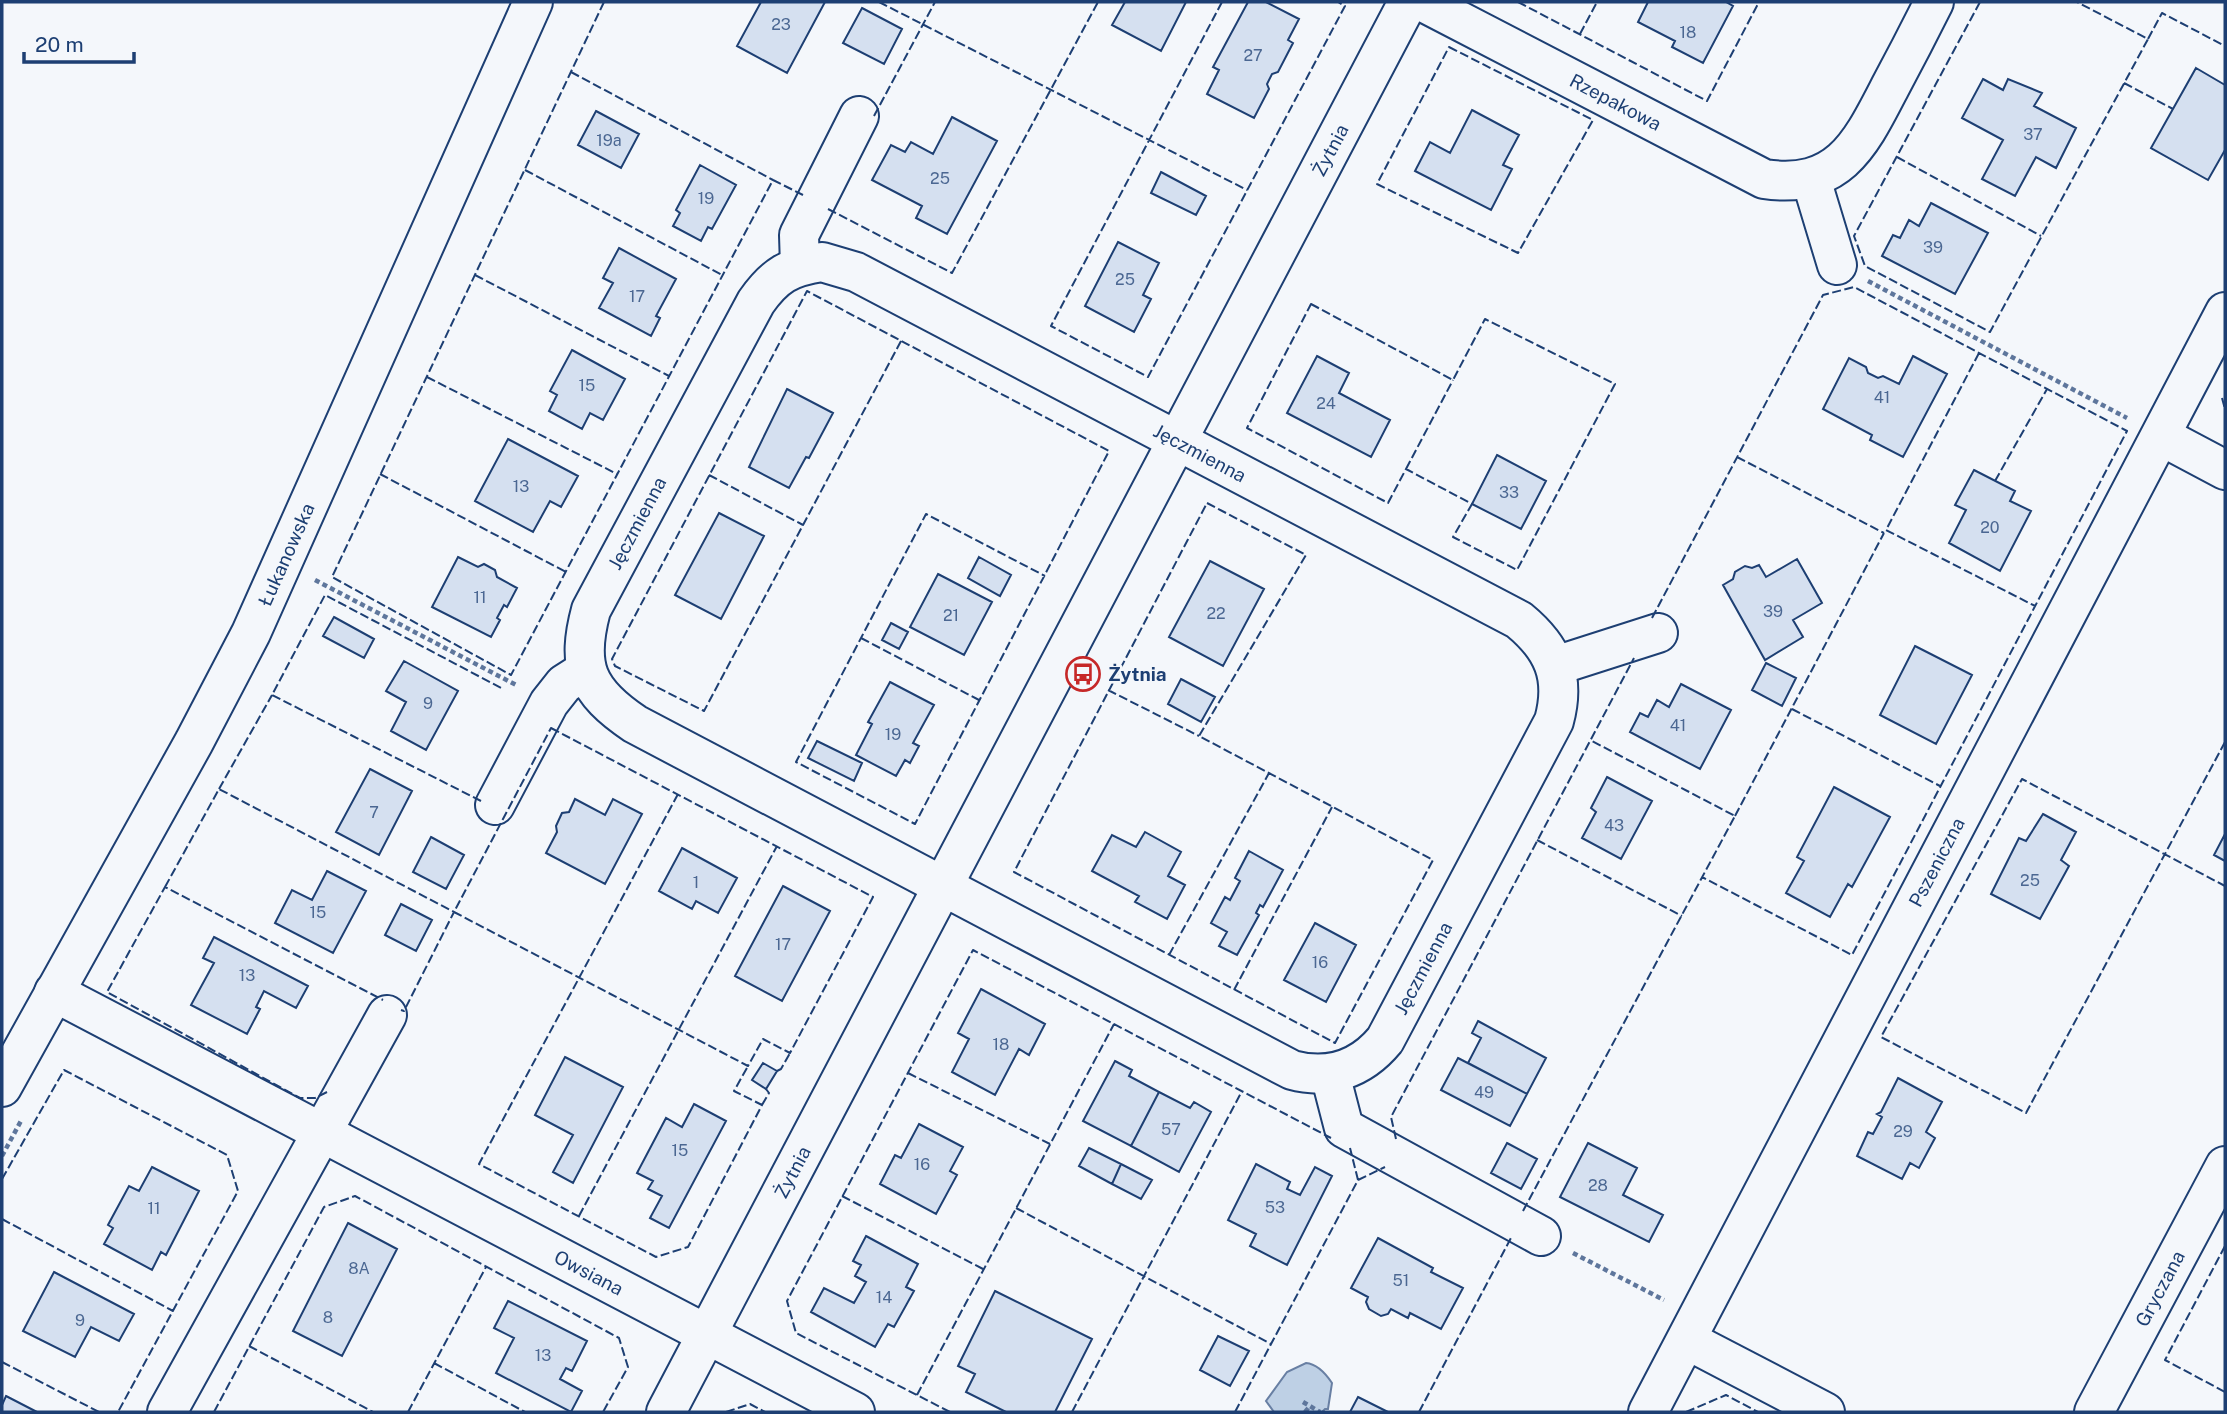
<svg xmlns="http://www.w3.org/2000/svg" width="2227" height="1414" viewBox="0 0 2227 1414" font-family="'Public Sans',sans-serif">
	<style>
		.water { fill: #bed0e5; stroke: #687fa3; stroke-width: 2 }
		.building { fill: #d5e0f0; stroke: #1d3f73; stroke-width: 2 }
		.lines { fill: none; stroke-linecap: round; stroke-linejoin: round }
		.minor-casing { stroke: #1d3f73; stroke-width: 42 }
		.path { stroke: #5e769c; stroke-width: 4.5; stroke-dasharray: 5 3.5; stroke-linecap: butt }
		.minor { stroke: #f4f7fb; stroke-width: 38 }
		.fence { stroke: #1d3f73; stroke-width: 2; stroke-dasharray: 9 3.5; stroke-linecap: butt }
		.labels { text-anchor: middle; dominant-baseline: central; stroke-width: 5; stroke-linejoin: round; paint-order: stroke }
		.number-label { font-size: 16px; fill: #4b6792 }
		.street-label { font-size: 19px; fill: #1d3f73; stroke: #f4f7fb }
		.poi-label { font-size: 19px; font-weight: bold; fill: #1d3f73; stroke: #f4f7fb; text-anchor: start }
	</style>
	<rect width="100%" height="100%" fill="#f4f7fb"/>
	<path class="water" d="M1306 1363C1318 1364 1326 1374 1332 1383L1328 1409H1325L1322 1412H1274L1266 1401 1287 1372Z"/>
	<path class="building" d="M761 2H825L787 73 737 46Z
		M1125 2H1186L1161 51 1112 25Z
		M1248 2H1266L1299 19 1288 40 1293 43 1278 72 1272 74 1267 84 1269 89 1254 118 1207 94 1219 70 1213 67Z
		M1648 2H1726L1733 6 1703 63 1672 47 1675 41 1638 22Z
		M862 8 902 29 884 64 843 43Z
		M2196 68 2225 85V150L2208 180 2151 148Z
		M1983 79 2003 90 2008 79 2042 93 2034 106 2076 128 2056 168 2036 157 2015 196 1982 179 2003 140 1962 118Z
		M1472 110 1519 135 1503 165 1512 169 1491 210 1415 171 1430 142 1450 153Z
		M596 111 639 134 621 168 578 145Z
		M952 117 997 141 947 234 916 218 922 206 872 180 891 145 905 152 911 142 933 154Z
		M700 165 736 185 712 229 708 227 701 241 673 226 680 213 676 210Z
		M1161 172 1206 196 1196 215 1151 193Z
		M1931 203 1988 233 1955 294 1882 256 1893 235 1900 238 1909 220 1919 226Z
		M1118 242 1159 263 1143 295 1151 299 1134 332 1085 306Z
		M619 248 676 279 656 316 660 318 651 336 599 308 613 283 603 278Z
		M572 350 625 379 603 420 590 413 582 429 549 411 557 395 550 391Z
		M1317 356 1349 373 1339 393 1390 420 1371 457 1287 413Z
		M1913 356 1947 374 1903 457 1870 440 1872 435 1823 409 1849 358 1866 367 1868 373 1878 378 1883 376 1899 384Z
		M787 389 833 413 809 458 806 457 789 488 749 467Z
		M508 439 578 476 561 507 550 501 533 532 475 501Z
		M1497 455 1546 481 1521 529 1472 504Z
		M1974 470 2015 491 2010 501 2031 511 2000 571 1949 543 1966 510 1955 505Z
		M719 513 764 536 721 619 675 595Z
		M458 557 478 567 484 564 495 570 497 577 517 588 507 607 504 605 497 618 500 620 491 637 432 607Z
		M979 557 1011 575 1000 596 968 578Z
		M1797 559 1822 603 1793 620 1803 637 1765 660 1723 585 1733 579 1735 572 1745 566 1752 568 1759 565 1766 577Z
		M1210 561 1264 589 1223 666 1169 637Z
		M938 574 992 602 964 655 910 627Z
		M334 617 374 639 364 658 323 636Z
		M891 623 908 632 899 649 882 640Z
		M1915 646 1972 675 1936 744 1880 715Z
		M404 661 458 691 426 750 391 731 406 702 386 691Z
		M1085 663 1095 669 1084 689 1074 683Z
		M1766 663 1796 678 1782 706 1752 690Z
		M1181 679 1215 697 1201 722 1168 704Z
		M890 682 934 705 913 743 919 746 910 763 905 760 896 776 856 755 872 724 868 722Z
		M1681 684 1731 710 1700 769 1630 732 1640 713 1648 717 1657 700 1669 707Z
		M817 741 862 763 854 781 808 758Z
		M370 769 412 791 379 855 336 832Z
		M1607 777 1652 801 1621 859 1582 838 1596 812 1591 808Z
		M1834 787 1890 817 1852 887 1848 884 1830 917 1786 893 1804 861 1797 857Z
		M575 799 605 815 613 799 642 814 605 884 546 853 557 832 556 826 562 813 569 812Z
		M2043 814 2076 832 2061 860 2069 866 2040 919 1991 894 2019 838 2026 841Z
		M1145 832 1181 852 1168 876 1185 885 1167 919 1135 902 1139 896 1092 871 1112 835 1136 847Z
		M2225 834V861L2214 855Z
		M431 837 464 855 446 889 413 872Z
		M682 848 737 878 718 913 696 901 692 909 659 891Z
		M1249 851 1283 870 1263 907 1260 905 1256 913 1259 915 1237 955 1219 946 1227 932 1211 923 1225 897 1230 900 1240 881 1235 878Z
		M327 871 366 891 333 953 275 923 292 890 312 900Z
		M783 886 830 911 782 1001 735 976Z
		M401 904 432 920 416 951 385 935Z
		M1315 923 1356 945 1326 1002 1284 980Z
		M214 937 308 986 296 1008 264 991 256 1007 260 1009 247 1034 191 1005 214 963 203 958Z
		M981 989 1045 1024 1029 1055 1019 1049 995 1095 952 1072 969 1039 958 1033Z
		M1478 1021 1546 1058 1527 1094 1468 1063 1481 1038 1472 1033Z
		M565 1057 623 1087 573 1183 553 1172 573 1135 535 1115Z
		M1458 1058 1527 1094 1510 1126 1441 1090Z
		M1115 1061 1132 1070 1129 1076 1159 1092 1131 1146 1083 1121Z
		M763 1063 777 1071 766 1089 752 1080Z
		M1898 1078 1942 1102 1926 1132 1935 1138 1919 1168 1910 1163 1902 1179 1857 1156 1868 1132 1873 1134 1882 1117 1877 1114 1881 1112Z
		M1159 1092 1190 1108 1194 1102 1211 1112 1179 1172 1131 1146Z
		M694 1104 726 1121 669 1228 650 1218 662 1196 648 1189 653 1181 637 1173 666 1118 682 1127Z
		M919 1124 963 1147 950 1171 957 1175 936 1214 880 1184 895 1155 901 1158Z
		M1507 1143 1537 1159 1521 1189 1491 1173Z
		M1588 1143 1637 1168 1623 1195 1663 1215 1649 1242 1560 1197Z
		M1089 1148 1121 1164 1112 1184 1079 1166Z
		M1121 1164 1152 1180 1141 1199 1112 1184Z
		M1256 1164 1290 1182 1287 1189 1300 1195 1315 1167 1332 1176 1287 1265 1250 1246 1256 1234 1228 1220Z
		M152 1167 199 1191 166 1255 161 1252 152 1270 104 1244 113 1228 108 1225 129 1186 139 1191Z
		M348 1223 397 1249 342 1356 293 1331Z
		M866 1236 918 1264 906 1287 914 1291 894 1327 888 1324 875 1347 811 1312 824 1288 854 1303 866 1282 855 1276 861 1265 853 1261Z
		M1378 1238 1433 1268 1431 1272 1463 1288 1441 1329 1410 1313 1408 1318 1391 1309 1388 1314 1381 1316 1369 1309 1366 1302 1368 1297 1351 1288Z
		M54 1272 134 1314 119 1341 91 1327 75 1357 23 1331Z
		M995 1291 1092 1339 1055 1412H1006L966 1392 975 1374 958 1366Z
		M508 1301 587 1341 572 1371 566 1368 560 1379 582 1391 571 1412 496 1373 514 1338 494 1328Z
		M1218 1336 1249 1351 1230 1386 1200 1370Z
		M6 1396 37 1412H2V1405Z
		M1358 1397 1388 1412H1350Z"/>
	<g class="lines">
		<g class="minor-casing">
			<g id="minor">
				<path id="s1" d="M1423 2 1764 179C1839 190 1860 145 1890 87 1905 59 1920 30 1934 2"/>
				<path d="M1811 179 1837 265"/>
				<path d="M822 262 856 272 1519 620C1553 648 1566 677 1554 721L1385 1040C1361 1069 1329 1080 1292 1070L635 724C586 691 576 666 591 610L756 302C775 275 789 267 822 262Z"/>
				<path d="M800 266 799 235 859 116"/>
				<path d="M2161 436 2225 470"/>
				<path d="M1555 666 1658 633"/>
				<path d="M495 805 549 703 564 684 586 670"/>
				<path id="s2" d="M54 992 855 1412"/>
				<path d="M1330 1074 1344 1128 1541 1236"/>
				<path id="s3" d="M2 1087 194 742 251 633 533 2"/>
				<path d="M1687 1340 1825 1412"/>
				<path d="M167 1412 387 1015"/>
				<path id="s4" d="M666 1412 1408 2"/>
				<path id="s5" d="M1648 1412 2225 312"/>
				<path id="s6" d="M2094 1412 2225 1166"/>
			</g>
		</g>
		<path class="path" d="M1868 281 2127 418
			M315 580 518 686
			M2 1156 22 1119
			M1573 1253 1664 1300
			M1303 1402 1320 1412
			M1305 1412 1310 1406"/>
		<use href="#minor" class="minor"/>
		<path class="fence" d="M604 2 332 577 511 675 773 180 803 195
			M879 2 1247 190
			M1222 2 1051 326 1148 377 1345 6 1338 2
			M1518 2 1707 101 1759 2
			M1980 2 1854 236 1865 266 1990 332 2148 39 2077 2
			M1580 34 1597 2
			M2148 39 2162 13 2225 46
			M1449 47 1593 120 1518 253 1377 184Z
			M571 72 773 180
			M2124 83 2173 109
			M874 116 935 2
			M1897 157 2041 236
			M525 170 722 275
			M828 209 952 273 1098 2
			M475 275 669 376
			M1311 304 1453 380 1485 319 1615 384 1517 570 1453 537 1472 504 1406 469 1388 503 1247 428Z
			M901 341 704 711 615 666 612 659 807 291 1109 451C1045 575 980 699 915 824L796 762 926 514 1045 576
			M1979 353 1886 530 2035 606
			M427 377 617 474
			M2222 398 2225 409
			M1737 457 1884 533
			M1406 469 1453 380
			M380 474 566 572
			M709 475 803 525
			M1995 481 2047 389
			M1207 503 1306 555 1199 736 1433 860 1335 1043 1014 872Z
			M1652 618 1823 295 1854 287 2127 431 1852 955 1702 877
			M861 638 979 700
			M1108 690 1199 736
			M1792 709 1940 786
			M551 728 873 897 790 1053 763 1039 748 1066 454 912Z
			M2225 742 2026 1113 1881 1037 2022 779 2225 886
			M219 789 272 695
			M678 794 479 1164 656 1257 688 1247 762 1105 734 1091 748 1066
			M481 801 272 695 325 595 503 689
			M1735 816 1884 533
			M1537 840 1682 916
			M165 887 219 789 454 912 404 1011 401 1010
			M1169 955 1269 773
			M1234 990 1332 807
			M777 1071 781 1069 790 1053
			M908 1073 1050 1144
			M327 1092 315 1098H300L107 992 165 887 383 1000
			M762 1105 769 1093 766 1089
			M1396 1139 1391 1117 1634 658
			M2 1179 64 1070 227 1155 238 1191 118 1412
			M1358 1180 1385 1167
			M842 1196 983 1269
			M1016 1208 1271 1344
			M1523 1211 1735 816 1590 740
			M579 1216 777 846
			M2 1219 173 1311
			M2225 1246 2165 1360 2225 1392
			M249 1346 373 1412
			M2 1362 99 1412
			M434 1363 525 1412
			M917 1395 1114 1024
			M214 1412 324 1207 355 1196 619 1338 628 1367 603 1412
			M408 1412 486 1267
			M726 1412 750 1404 765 1412
			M950 1412 796 1333 787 1301 973 950 1331 1138
			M1072 1412 1242 1091
			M1235 1412 1358 1180 1350 1148
			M1419 1412 1512 1236
			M1686 1412 1726 1395 1758 1412"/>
	</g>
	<defs>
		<g id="bus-ring" transform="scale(1.75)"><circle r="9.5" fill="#f4f7fb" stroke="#c62828" stroke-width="1.5"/><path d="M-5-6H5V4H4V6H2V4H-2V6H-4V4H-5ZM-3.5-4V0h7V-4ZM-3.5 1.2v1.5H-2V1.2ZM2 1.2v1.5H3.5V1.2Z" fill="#c62828"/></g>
	</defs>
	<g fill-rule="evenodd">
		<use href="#bus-ring" x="1083" y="674"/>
	</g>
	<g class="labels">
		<g class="number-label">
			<text x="781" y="24">23</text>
			<text x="1688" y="32">18</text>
			<text x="1253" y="55">27</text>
			<text x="2033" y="134">37</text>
			<text x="609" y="140">19a</text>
			<text x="940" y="178">25</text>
			<text x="706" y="198">19</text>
			<text x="1933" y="247">39</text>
			<text x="1125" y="279">25</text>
			<text x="637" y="296">17</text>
			<text x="587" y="385">15</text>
			<text x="1882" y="397">41</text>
			<text x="1326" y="403">24</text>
			<text x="521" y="486">13</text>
			<text x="1509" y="492">33</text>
			<text x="1990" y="527">20</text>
			<text x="480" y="597">11</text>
			<text x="1773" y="611">39</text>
			<text x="1216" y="613">22</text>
			<text x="951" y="615">21</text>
			<text x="428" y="703">9</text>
			<text x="1678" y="725">41</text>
			<text x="893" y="734">19</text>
			<text x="374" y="812">7</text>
			<text x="1614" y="825">43</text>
			<text x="2030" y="880">25</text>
			<text x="696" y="882">1</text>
			<text x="318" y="912">15</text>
			<text x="783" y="944">17</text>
			<text x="1320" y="962">16</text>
			<text x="247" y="975">13</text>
			<text x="1001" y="1044">18</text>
			<text x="1484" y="1092">49</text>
			<text x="1171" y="1129">57</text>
			<text x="1903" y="1131">29</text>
			<text x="680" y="1150">15</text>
			<text x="922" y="1164">16</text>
			<text x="1598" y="1185">28</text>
			<text x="1275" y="1207">53</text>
			<text x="154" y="1208">11</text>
			<text x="359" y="1268">8A</text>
			<text x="1401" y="1280">51</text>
			<text x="884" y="1297">14</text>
			<text x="328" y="1317">8</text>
			<text x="80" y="1320">9</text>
			<text x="543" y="1355">13</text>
		</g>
		<g class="street-label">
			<text stroke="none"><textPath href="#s1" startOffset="217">Rzepakowa</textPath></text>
			<text stroke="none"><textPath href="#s4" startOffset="1426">Żytnia</textPath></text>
			<text transform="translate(1200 453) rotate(28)">Jęczmienna</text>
			<text transform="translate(637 523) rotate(-62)">Jęczmienna</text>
			<text stroke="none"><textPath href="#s3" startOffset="604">Łukanowska</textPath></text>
			<text stroke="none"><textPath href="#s5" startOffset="621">Pszeniczna</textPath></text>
			<text transform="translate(1423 968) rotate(-62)">Jęczmienna</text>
			<text stroke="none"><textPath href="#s4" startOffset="271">Żytnia</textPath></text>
			<text stroke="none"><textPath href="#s2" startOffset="604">Owsiana</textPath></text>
			<text stroke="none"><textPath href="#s6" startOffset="140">Gryczana</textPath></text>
		</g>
		<g class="poi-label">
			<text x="1108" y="674">Żytnia</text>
		</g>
	</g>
	<rect width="2227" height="1414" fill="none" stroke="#1d3f73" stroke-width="7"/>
	<path d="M24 52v10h110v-10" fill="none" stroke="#1d3f73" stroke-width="3.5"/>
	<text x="35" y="52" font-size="21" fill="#1d3f73" stroke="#f4f7fb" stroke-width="5" paint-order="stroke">20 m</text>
</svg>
